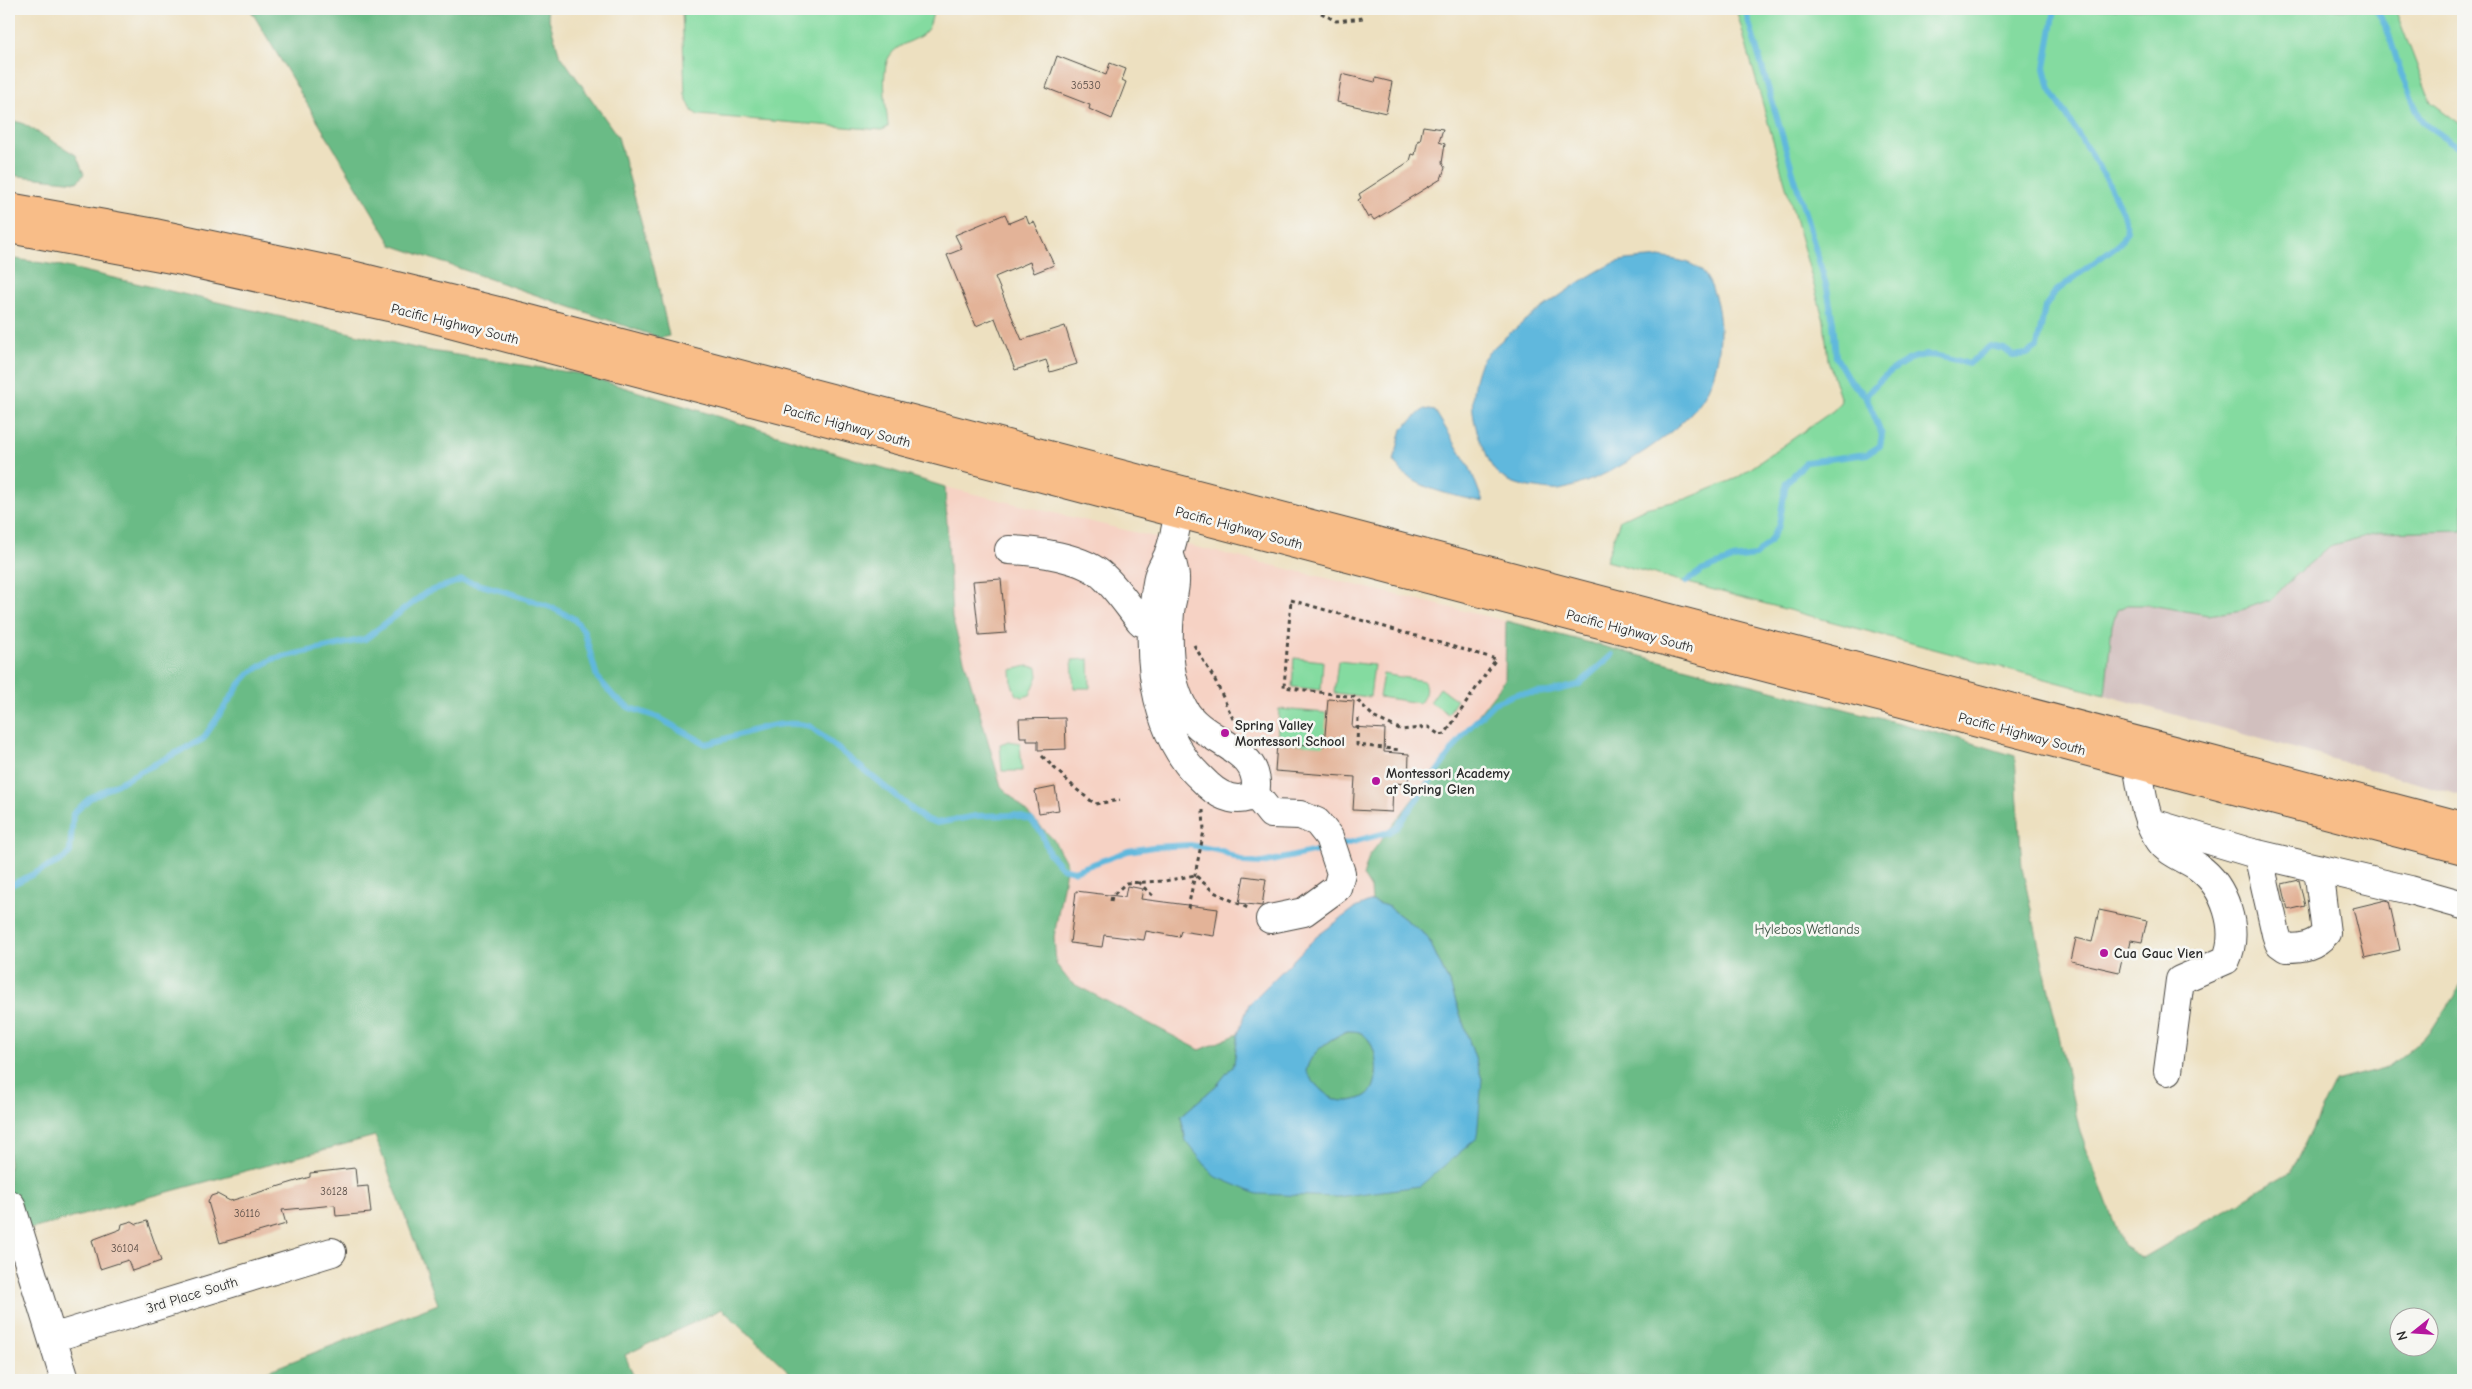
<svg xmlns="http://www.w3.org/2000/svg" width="2472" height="1389" viewBox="0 0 2472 1389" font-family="'Comic Neue',sans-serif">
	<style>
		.built { fill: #f6d2c4 }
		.industrial { fill: #d1bfbe }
		.green { fill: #84dba0; stroke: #588366 }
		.forest { fill: #6bbb86; stroke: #4b7358; fill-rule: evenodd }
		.water { fill: #60b8dd; stroke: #467284; fill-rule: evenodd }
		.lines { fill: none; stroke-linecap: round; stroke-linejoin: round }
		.stream { stroke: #60b8dd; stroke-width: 6 }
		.building { fill: #e3b398 }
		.minor-casing { stroke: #484641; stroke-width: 30 }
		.major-casing { stroke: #484641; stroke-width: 30 }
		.path { stroke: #484641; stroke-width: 3; stroke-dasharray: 4 4; stroke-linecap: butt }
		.minor { stroke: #fff; stroke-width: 28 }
		.major { stroke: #f8bd88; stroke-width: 28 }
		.poi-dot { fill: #b5179e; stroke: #f6f6f2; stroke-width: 2 }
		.labels { text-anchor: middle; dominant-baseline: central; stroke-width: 5; stroke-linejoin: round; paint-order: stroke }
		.number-label { font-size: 11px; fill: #594d46 }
		.street-label { font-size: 14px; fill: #2b2b2b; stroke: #f6f6f2 }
		.poi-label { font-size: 14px; font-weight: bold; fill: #2b2b2b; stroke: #f6f6f2; text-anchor: start }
		.park-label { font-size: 14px; fill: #415748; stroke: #f6f6f2 }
	</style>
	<rect width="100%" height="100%" fill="#f6f6f2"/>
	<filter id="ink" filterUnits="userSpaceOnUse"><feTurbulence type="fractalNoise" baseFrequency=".02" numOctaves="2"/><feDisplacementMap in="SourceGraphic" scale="10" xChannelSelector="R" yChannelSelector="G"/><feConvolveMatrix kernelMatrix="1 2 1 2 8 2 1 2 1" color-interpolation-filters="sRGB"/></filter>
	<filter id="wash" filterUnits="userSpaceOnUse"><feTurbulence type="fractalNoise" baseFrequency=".0096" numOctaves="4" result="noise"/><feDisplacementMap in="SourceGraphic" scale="20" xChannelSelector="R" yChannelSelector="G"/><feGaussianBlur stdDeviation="1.12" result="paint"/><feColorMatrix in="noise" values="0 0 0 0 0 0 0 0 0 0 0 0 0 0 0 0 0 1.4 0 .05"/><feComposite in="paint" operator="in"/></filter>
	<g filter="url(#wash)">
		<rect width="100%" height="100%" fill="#ede0c0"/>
		<path class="built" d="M945 487 1506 621 1505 680 1369 856 1363 876 1371 889 1372 901 1355 908 1249 1004 1238 1034 1200 1050 1070 982 1056 964 1054 937 1067 864 1053 839 1001 786 952 618Z"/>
		<path class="industrial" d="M2463 530V796L2105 695 2112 625 2117 610 2127 605H2150L2208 615 2272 599 2287 583 2330 546 2381 532Z"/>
		<path class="green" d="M682 9H934C932 15 931 26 926 31 916 43 899 41 889 57 880 73 887 110 888 127L882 130 698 115 692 111 685 95Z
			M1736 9H2395L2431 102 2463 126V530L2381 532 2330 546 2287 583 2272 599 2242 610 2208 615 2150 605H2127L2117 610 2112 625 2105 695 1606 561 1620 520 1645 508 1686 499 1737 478 1834 410 1841 401 1828 360 1824 321Z
			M1294 658 1323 661 1321 690 1292 687Z
			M1089 659 1090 688H1074L1072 660Z
			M1338 661 1374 665 1370 697 1334 693Z
			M1027 666 1037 667 1038 676 1030 695 1023 697 1017 695 1012 685 1011 670Z
			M1383 674 1424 681C1427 691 1426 694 1420 703L1379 697Z
			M1440 688 1457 700 1448 714 1430 702Z
			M1279 709 1327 713 1328 747 1277 743Z
			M1009 741 1020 743 1022 771H1002L1000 744Z"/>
		<path class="forest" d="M250 9H546L559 53 618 137 654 268 669 336 660 338 392 245Z
			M9 120 22 123 76 155 84 174 77 182 9 175Z
			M9 258 62 266 424 350 581 374 945 487 952 618 1001 786 1053 839 1067 864 1054 937 1056 964 1070 982 1200 1050 1238 1034 1234 1064 1218 1084 1181 1116 1186 1141 1482 1079 1451 987 1427 936 1389 907 1372 901 1371 889 1363 876 1369 856 1505 680 1506 621 1956 738 2015 756 2022 868 2080 1132 2123 1246 2143 1258 2291 1172 2335 1081 2388 1067 2429 1034 2463 981V1380H798L722 1309 625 1355 635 1380H262L260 1374 438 1304 375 1136 9 1235ZM2400 1316H2430V1346H2400Z
			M1348 1031C1351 1031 1356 1031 1359 1032 1377 1039 1380 1073 1373 1088 1367 1100 1346 1104 1334 1099 1323 1094 1313 1082 1306 1072 1309 1052 1330 1039 1348 1031Z"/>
		<path class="water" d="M1660 257C1675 260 1695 261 1705 275 1727 307 1724 369 1701 401 1674 438 1605 481 1559 490 1553 491 1544 489 1537 488 1524 487 1505 482 1496 472 1490 466 1487 455 1484 448 1470 420 1469 393 1480 364 1489 343 1588 273 1612 264 1625 258 1646 259 1660 257Z
			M1424 409 1435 411 1470 468 1483 502C1456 496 1407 488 1394 461L1402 429Z
			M1372 901 1389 907 1427 936 1451 987 1482 1079 1477 1138 1420 1186 1337 1197 1257 1194 1214 1176 1186 1141 1181 1116 1218 1084 1234 1064 1238 1034 1249 1004 1316 937 1355 908ZM1347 1031C1351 1031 1356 1031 1359 1032 1377 1039 1380 1073 1373 1088 1367 1100 1346 1104 1334 1099 1323 1094 1313 1082 1306 1072 1309 1052 1330 1039 1347 1031Z"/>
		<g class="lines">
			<path class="stream" d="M1745 9 1827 288 1833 322 1836 357 1849 380 1866 396
				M2376 9 2387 29 2401 73 2422 122 2463 150
				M1686 582 1701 571 1733 559 1755 556 1769 542 1779 525 1786 483 1806 462 1867 454 1880 446 1882 435 1866 396C1878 380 1905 356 1926 355 1940 355 1956 360 1969 364L1990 346 2004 349 2014 356 2027 354 2037 347 2045 307 2055 292 2120 243 2127 231 2123 213 2107 180 2050 89 2045 68 2055 9
				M1338 846 1389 832 1396 828 1467 730 1494 703 1516 694 1549 692 1578 685 1612 655
				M9 886 64 859 70 852 73 814 90 798 203 739 240 684 250 673 273 659 365 639 427 592 462 580 507 592 553 608 574 619 584 631 597 677 615 698 630 708 657 717 706 744C740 737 774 717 810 726L923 818 937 823 976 816 1014 815 1031 820 1041 832 1049 853 1062 868 1074 871 1128 851 1153 847 1190 845 1222 851 1244 862 1262 863 1326 849"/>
		</g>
		<g id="blocks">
			<path class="building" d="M1057 56 1106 75 1110 63 1126 69 1122 80 1126 82 1112 119 1089 109 1090 105 1046 88Z
				M1342 74 1375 82 1376 78 1392 82 1386 113 1337 102Z
				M1423 126 1443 129 1439 142 1445 144 1442 163 1445 168 1441 179 1374 220 1371 216 1368 218 1358 200 1361 198 1359 194 1410 161 1412 154 1415 155 1418 140 1420 141Z
				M1005 214 1009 223 1026 216 1029 224 1034 222 1054 265 1034 273 1030 262 995 277 1022 340 1065 326 1077 364 1050 372 1046 360 1015 370 995 318 976 326 947 255 962 249 955 235Z
				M1001 579 1006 633 979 635 973 581Z
				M1328 699 1354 701 1352 727 1385 729 1384 752 1409 754 1408 784 1393 783 1392 812 1353 810 1355 777 1275 771 1277 743 1324 746Z
				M1065 718 1066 749 1038 750V741H1027V737H1020L1019 719Z
				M1055 787 1059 810 1039 813 1035 791Z
				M1244 876 1266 879 1262 906 1239 903Z
				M2299 880 2305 906 2288 910 2282 884Z
				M1127 886 1143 889 1141 899 1218 909 1214 936 1181 931 1179 937 1146 931 1144 940 1104 935 1102 947 1070 943 1076 891 1125 897Z
				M2386 900 2389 901 2400 950 2365 958 2353 908Z
				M2099 910 2147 920 2142 942 2131 940 2129 950H2124L2119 972 2071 961 2076 938 2092 942Z
				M355 1168 357 1187 368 1186 371 1213 336 1216 335 1205 282 1210 286 1224 220 1243 208 1202 211 1196 217 1194 230 1201 310 1177V1173Z
				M132 1221 137 1224 147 1221 161 1261 132 1271 128 1260 100 1269 92 1240 121 1229 122 1224Z"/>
		</g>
	</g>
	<g filter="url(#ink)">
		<use href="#blocks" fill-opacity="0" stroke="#484641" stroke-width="1"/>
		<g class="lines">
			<g class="minor-casing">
				<path id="minor" d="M1009 550C1036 551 1084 557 1104 577 1118 590 1129 607 1141 622L1153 617
					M1169 552C1171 560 1175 570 1175 578 1176 589 1171 601 1170 612 1167 645 1168 680 1184 709 1203 744 1265 747 1255 794 1239 804 1222 798 1208 785 1201 778 1193 771 1187 763 1149 712 1146 638 1158 577 1160 569 1166 561 1169 553 1174 540 1176 526 1179 512
					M2137 764C2142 790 2144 819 2160 841 2168 853 2187 859 2198 867 2225 886 2240 930 2226 960L2180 980 2168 1071
					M1255 794 1271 814 1300 815 1317 822 1329 837 1341 873 1337 888 1304 912 1270 919
					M2149 822 2249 852 2410 890 2463 905
					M2258 854 2276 934 2279 943 2286 948C2303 948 2315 946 2326 933L2318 868
					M11 1205 65 1380
					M52 1338 332 1252"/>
			</g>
			<g class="major-casing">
				<path id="major" d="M9 207 150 232 348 274 530 319 2463 826
					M9 229 182 261 389 307 2463 850"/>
			</g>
			<path class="path" d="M1314 9 1336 21 1363 18
				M1291 600 1496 659 1445 734 1440 735 1428 727 1402 730 1375 718 1354 697 1284 687Z
				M1194 645 1215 680 1234 721
				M1358 718 1357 745 1401 750
				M1042 756 1076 789 1095 804 1120 800
				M1138 882 1153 896
				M1111 901 1112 896 1126 883 1165 881 1195 875 1214 892 1250 909
				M1188 908 1204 831 1203 810"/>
			<use href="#minor" class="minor"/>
			<use href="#major" class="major"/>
		</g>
	</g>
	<g class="poi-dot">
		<circle cx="1225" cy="733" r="5"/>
		<circle cx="1376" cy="781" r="5"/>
		<circle cx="2104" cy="953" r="5"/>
	</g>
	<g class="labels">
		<g class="number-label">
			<text x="1086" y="85">36530</text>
			<text x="334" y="1191">36128</text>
			<text x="247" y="1213">36116</text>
			<text x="125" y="1248">36104</text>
		</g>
		<g class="street-label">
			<text transform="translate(455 324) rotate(14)">Pacific Highway South</text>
			<text transform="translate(847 426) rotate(15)">Pacific Highway South</text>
			<text transform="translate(1239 528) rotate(15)">Pacific Highway South</text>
			<text transform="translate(1630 631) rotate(15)">Pacific Highway South</text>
			<text transform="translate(2022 734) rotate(15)">Pacific Highway South</text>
			<text transform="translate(192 1295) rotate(-17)">3rd Place South</text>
		</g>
		<g class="poi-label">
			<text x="1235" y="725">Spring Valley<tspan x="1235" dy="16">Montessori School</tspan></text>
			<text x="1386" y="773">Montessori Academy<tspan x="1386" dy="16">at Spring Glen</tspan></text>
			<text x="2114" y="953">Cua Gauc Vien</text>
		</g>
		<g class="park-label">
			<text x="1807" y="929">Hylebos Wetlands</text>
		</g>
	</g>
	<rect width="2472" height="1389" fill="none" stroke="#f6f6f2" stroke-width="30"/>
	<g transform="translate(2414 1332) rotate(253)"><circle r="24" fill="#f6f6f2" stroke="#a5a5a2"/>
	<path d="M0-4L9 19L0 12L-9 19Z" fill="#b5179e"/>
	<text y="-8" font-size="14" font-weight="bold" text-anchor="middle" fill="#2b2b2b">N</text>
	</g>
</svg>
